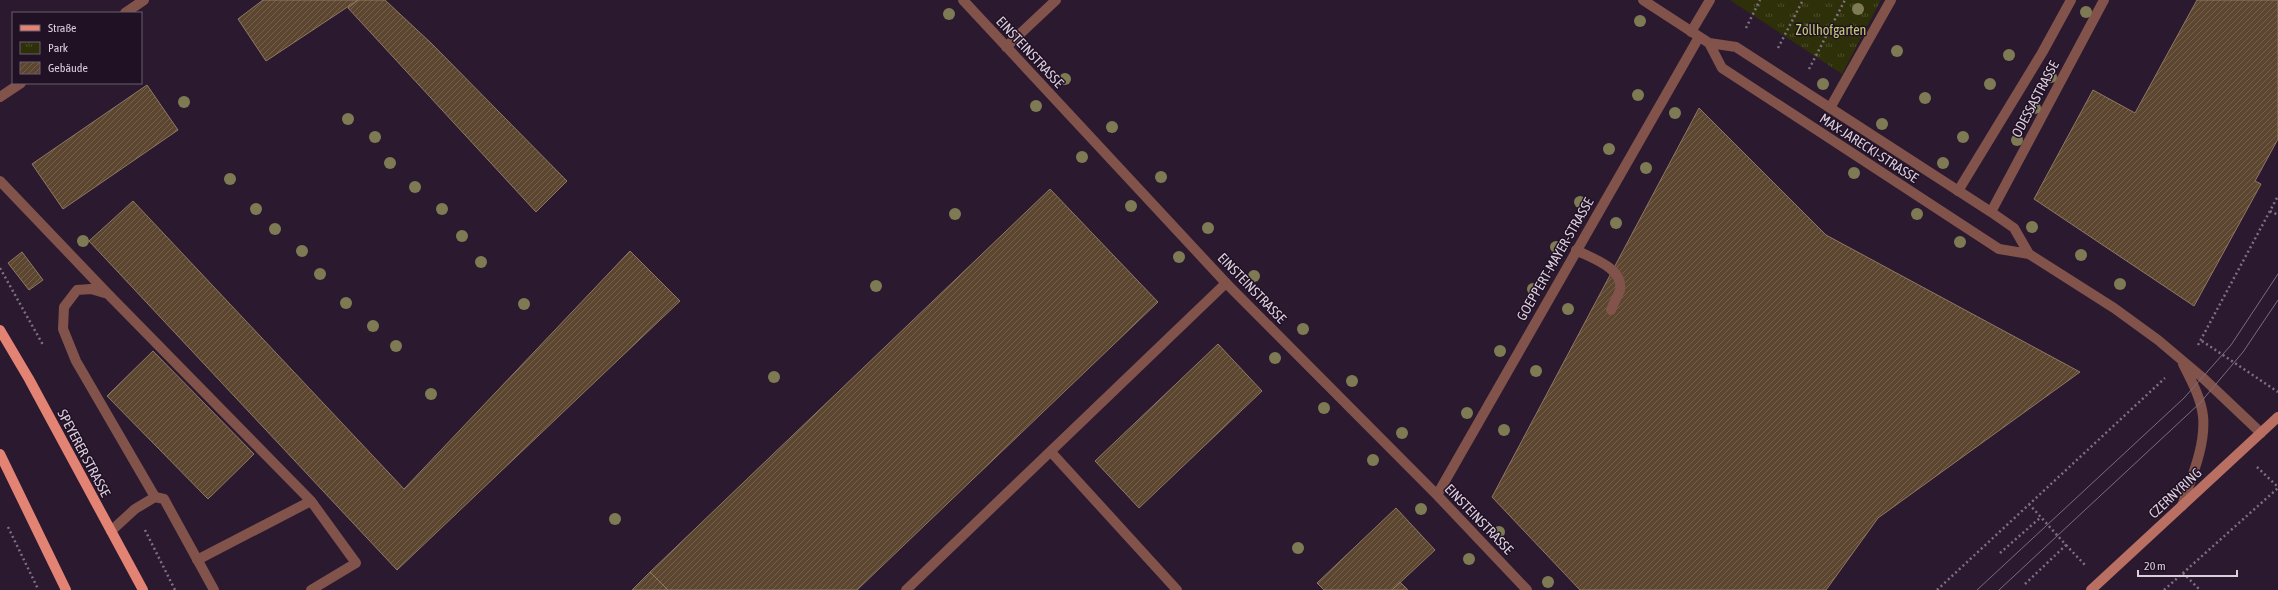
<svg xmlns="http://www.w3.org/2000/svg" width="2278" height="590" viewBox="0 0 2278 590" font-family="'Asap Condensed',sans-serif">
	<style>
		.park { fill: url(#park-tufts) }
		.building { fill: url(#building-hatch); stroke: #907861 }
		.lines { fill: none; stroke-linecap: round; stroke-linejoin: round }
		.path { stroke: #7e7081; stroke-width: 2.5; stroke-dasharray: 2 3; stroke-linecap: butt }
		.lane { stroke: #82534b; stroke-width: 10 }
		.street { stroke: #82534b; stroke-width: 10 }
		.secondary { stroke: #b96f62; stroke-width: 10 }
		.primary { stroke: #e38373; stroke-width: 10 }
		.tram { stroke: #7a6c7e; stroke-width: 1 }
		.tree { fill: #7e7b54 }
		.labels { text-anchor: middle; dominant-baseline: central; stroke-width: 3; stroke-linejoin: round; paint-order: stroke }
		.park-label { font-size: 14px; fill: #c2cb73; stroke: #211125 }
		.street-label { font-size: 14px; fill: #dbcfdd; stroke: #211125 }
	</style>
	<defs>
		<pattern id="park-tufts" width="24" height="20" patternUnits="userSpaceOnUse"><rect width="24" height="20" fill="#2d3008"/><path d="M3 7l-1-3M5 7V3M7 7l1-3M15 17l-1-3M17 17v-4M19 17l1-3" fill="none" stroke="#4b4d2c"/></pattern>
		<pattern id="building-hatch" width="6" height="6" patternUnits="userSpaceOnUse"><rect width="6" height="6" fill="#5c4630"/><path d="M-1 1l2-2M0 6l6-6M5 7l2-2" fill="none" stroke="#73604e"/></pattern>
	</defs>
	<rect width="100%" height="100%" fill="#2b1a2f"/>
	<path class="park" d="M1730 0H1881L1842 74Z"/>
	<path class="building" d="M263 0H358L266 61 238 19Z
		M358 0H385L432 44 567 181 536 212 348 8Z
		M2197 0H2278V139L2255 181 2261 184 2194 306 2034 199 2093 90 2135 113Z
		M147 85 178 130 63 209 32 164Z
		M1699 108 1826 235 2080 372 1878 518 1826 590H1580L1492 497Z
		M1050 189 1158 302 857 590H668L650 572Z
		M133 201 404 489 630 251 680 301 397 570 89 241Z
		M22 252 43 280 29 290 8 263Z
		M1218 344 1262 391 1139 508 1095 461Z
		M153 351 254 454 208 499 107 396Z
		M1396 508 1435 550 1392 590H1324L1317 583Z
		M650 572 668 590H632Z
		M1400 582 1408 590H1392Z"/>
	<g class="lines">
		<path class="path" d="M1746 28 1760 0
			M1778 48 1803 0
			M1809 69 1845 0
			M2270 211 2278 215
			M0 268 43 345
			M2202 341 2278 392
			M2198 345 2278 196
			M2257 467 2278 487
			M8 527 38 589
			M145 530 175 590
			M2066 545 2085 565
			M2000 553 2041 517
			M2183 573 2200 590
			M2025 584 2066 545 2029 504
			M1937 590 2165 378
			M2164 590 2278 488"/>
		<path class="lane" d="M1830 108 1891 0
			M0 181 107 293
			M1958 191 2042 53 2071 0
			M1576 250C1591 258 1624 268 1620 290 1618 296 1613 304 1611 310
			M1051 452 1177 590
			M111 531 135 509 155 497
			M197 560 311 501 356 563 311 590
			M214 590 164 499 155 497 76 361 63 329 64 307 77 290 91 289 108 294 311 501
			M906 590 1226 283"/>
		<path class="street" d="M963 0 1226 283 1437 495 1527 590
			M1643 0 1709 43 1736 47 1991 212 2014 228 2029 254
			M125 13 144 0
			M1691 32 1710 0
			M1709 43 1722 68 1999 249 2029 254 2114 308 2158 340 2203 378 2261 433
			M1006 47 1056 0
			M0 97 21 83
			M1991 212 2104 0
			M1437 495 1699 37
			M2182 506C2191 478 2206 446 2203 416 2201 398 2191 380 2183 364"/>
		<path class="secondary" d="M2091 590 2278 417"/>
		<path class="primary" d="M0 330 29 379 143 590
			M0 454 66 590"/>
		<path class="tram" d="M1977 590 2184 398 2231 345 2278 274
			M1999 590 2200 403 2243 352 2278 300"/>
	</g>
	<g class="tree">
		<circle cx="1858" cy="9" r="6"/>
		<circle cx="2086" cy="12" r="6"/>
		<circle cx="949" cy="14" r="6"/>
		<circle cx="1640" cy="21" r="6"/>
		<circle cx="1810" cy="29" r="6"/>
		<circle cx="1897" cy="51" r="6"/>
		<circle cx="2009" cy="55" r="6"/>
		<circle cx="2051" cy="77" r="6"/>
		<circle cx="1065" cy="79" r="6"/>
		<circle cx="1823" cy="84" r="6"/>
		<circle cx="1990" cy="84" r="6"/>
		<circle cx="1638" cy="95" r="6"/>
		<circle cx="1925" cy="98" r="6"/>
		<circle cx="184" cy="102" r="6"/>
		<circle cx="1036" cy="106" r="6"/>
		<circle cx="2035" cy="108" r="6"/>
		<circle cx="1675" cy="113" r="6"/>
		<circle cx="348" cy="119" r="6"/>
		<circle cx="1882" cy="124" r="6"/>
		<circle cx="1112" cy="127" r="6"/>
		<circle cx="375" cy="137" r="6"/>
		<circle cx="1963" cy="137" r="6"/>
		<circle cx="2017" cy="140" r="6"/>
		<circle cx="1609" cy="149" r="6"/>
		<circle cx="1082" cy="157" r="6"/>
		<circle cx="390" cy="163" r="6"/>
		<circle cx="1943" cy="163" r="6"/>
		<circle cx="1646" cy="168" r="6"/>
		<circle cx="1854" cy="173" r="6"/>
		<circle cx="1161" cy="177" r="6"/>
		<circle cx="230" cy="179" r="6"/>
		<circle cx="415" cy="187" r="6"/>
		<circle cx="1580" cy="202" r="6"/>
		<circle cx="1131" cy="206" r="6"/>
		<circle cx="256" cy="209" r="6"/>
		<circle cx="442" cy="209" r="6"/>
		<circle cx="955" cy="214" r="6"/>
		<circle cx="1917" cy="214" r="6"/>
		<circle cx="1616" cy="223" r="6"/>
		<circle cx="2032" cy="227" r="6"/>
		<circle cx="1208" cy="228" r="6"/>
		<circle cx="275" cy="229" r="6"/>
		<circle cx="462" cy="236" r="6"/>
		<circle cx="83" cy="241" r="6"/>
		<circle cx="1960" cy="242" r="6"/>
		<circle cx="1556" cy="247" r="6"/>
		<circle cx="302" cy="251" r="6"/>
		<circle cx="2081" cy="255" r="6"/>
		<circle cx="1179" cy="257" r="6"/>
		<circle cx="481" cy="262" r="6"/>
		<circle cx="320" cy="274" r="6"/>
		<circle cx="1254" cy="276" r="6"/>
		<circle cx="2120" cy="284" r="6"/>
		<circle cx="876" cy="286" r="6"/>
		<circle cx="1533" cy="289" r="6"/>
		<circle cx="346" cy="303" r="6"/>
		<circle cx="524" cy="304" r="6"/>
		<circle cx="1568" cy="309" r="6"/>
		<circle cx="373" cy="326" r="6"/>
		<circle cx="1303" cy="329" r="6"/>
		<circle cx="396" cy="346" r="6"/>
		<circle cx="1500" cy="351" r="6"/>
		<circle cx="1275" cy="358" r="6"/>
		<circle cx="1536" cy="371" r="6"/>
		<circle cx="774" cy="377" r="6"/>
		<circle cx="1352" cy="381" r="6"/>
		<circle cx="431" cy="394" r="6"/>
		<circle cx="1324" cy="408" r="6"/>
		<circle cx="1467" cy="413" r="6"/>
		<circle cx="1504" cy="430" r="6"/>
		<circle cx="1402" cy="433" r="6"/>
		<circle cx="1373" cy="460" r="6"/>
		<circle cx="1421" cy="509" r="6"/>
		<circle cx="615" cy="519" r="6"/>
		<circle cx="1499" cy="532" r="6"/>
		<circle cx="1298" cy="548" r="6"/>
		<circle cx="1469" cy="559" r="6"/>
		<circle cx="1548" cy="582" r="6"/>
	</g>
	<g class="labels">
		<g class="park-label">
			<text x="1831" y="30">Zollhofgarten</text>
		</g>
		<g class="street-label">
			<text transform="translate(1030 52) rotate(47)">EINSTEINSTRASSE</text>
			<text transform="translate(2035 99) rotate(-62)">ODESSASTRASSE</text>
			<text transform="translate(1869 148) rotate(33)">MAX-JARECKI-STRASSE</text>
			<text transform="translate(1555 259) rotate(-60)">GOEPPERT-MAYER-STRASSE</text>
			<text transform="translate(1252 288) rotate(46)">EINSTEINSTRASSE</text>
			<text transform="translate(84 453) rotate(62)">SPEYERER STRASSE</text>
			<text transform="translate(2175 493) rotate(-43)">CZERNYRING</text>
			<text transform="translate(1479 519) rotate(46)">EINSTEINSTRASSE</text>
		</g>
	</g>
	<rect x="12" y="12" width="130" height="72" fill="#211125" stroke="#6b5d6f"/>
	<rect x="20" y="25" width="20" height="6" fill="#e38373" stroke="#6b5d6f"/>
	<text x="48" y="32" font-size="12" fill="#dbcfdd">Straße</text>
	<rect x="20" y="42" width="20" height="12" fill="url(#park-tufts)" stroke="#6b5d6f"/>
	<text x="48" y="52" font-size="12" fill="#dbcfdd">Park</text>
	<rect x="20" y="62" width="20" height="12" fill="url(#building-hatch)" stroke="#6b5d6f"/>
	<text x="48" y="72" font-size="12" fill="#dbcfdd">Gebäude</text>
	<path d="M2138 570v6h99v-6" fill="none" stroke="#dbcfdd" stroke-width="2"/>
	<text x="2144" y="570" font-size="12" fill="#dbcfdd" stroke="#211125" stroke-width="3" paint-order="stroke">20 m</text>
</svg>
